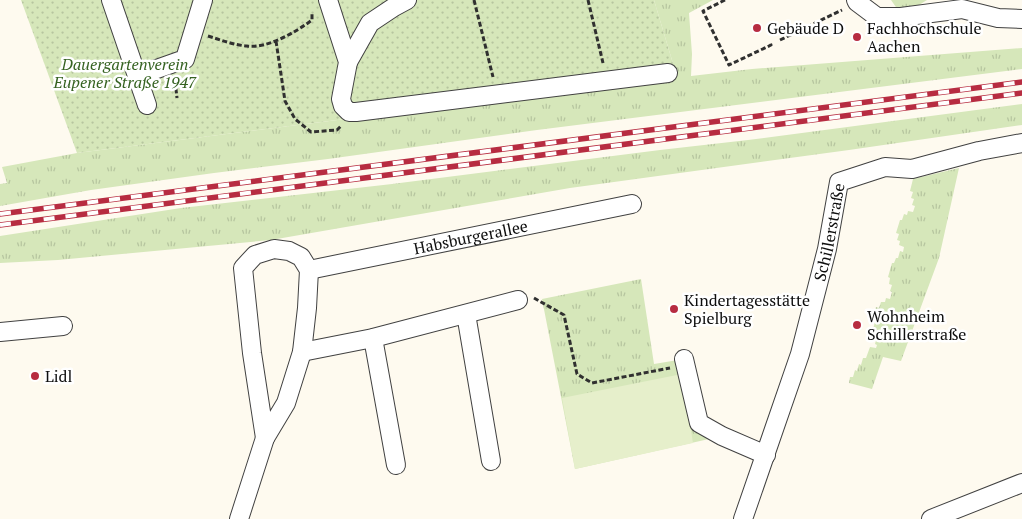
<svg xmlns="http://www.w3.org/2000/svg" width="1022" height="519" viewBox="0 0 1022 519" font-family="'PT Serif',serif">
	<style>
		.grass { fill: url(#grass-tufts) }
		.garden { fill: url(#garden-dots) }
		.pitch { fill: #e6efcb }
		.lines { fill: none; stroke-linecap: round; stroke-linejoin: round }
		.minor-casing { stroke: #414141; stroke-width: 20 }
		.path { stroke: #303030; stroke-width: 3; stroke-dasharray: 5 2.5; stroke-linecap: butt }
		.minor { stroke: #fff; stroke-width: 18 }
		.rail-casing { stroke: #b72c41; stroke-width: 5.5 }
		.rail { stroke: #fff; stroke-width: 4; stroke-dasharray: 11; stroke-linecap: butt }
		.poi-dot { fill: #b72c41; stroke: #fff; stroke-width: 2 }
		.labels { text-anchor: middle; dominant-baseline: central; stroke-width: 5; stroke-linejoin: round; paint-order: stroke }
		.poi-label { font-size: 16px; fill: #0e0e0e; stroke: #fff; text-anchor: start }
		.park-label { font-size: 16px; font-style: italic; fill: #356221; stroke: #fff }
		.street-label { font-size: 16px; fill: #0e0e0e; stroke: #fff }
	</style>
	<defs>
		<pattern id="grass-tufts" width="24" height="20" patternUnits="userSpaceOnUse" patternTransform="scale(1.25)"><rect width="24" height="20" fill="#d6e7ba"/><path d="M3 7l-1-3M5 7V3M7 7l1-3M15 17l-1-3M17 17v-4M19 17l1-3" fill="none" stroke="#b6c59f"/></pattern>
		<pattern id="garden-dots" width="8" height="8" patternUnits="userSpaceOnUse" patternTransform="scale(1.25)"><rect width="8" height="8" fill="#d6e7ba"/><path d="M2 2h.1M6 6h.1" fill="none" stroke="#b6c59f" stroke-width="1.8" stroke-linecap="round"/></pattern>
	</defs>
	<rect width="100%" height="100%" fill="#fefaef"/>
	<path class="grass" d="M654 0H713L689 13 692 54 691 76 752 69 1022 48V69L537 130 328 159 214 173 91 190 0 206V184L7 183 2 167 77 153 677 77Z
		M891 0H927L911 10H898Z
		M1022 104V125L849 150 570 188 271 240 58 260 0 263V236L181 208 392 184 660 150 748 140Z
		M959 168 939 258 901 361 883 357 872 389 849 383 850 377H853L855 370 857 371 859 364 861 365 863 358H866L870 347 876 348 877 345 875 344 877 337H874L876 330 873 329 875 322 872 321 876 307 879 308 881 302H885L886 298 890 299 892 292 890 291 892 285 889 284 890 278 888 277 892 263H894L896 258H898L900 251 903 252 904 247 899 245 900 241 897 240 899 234 896 233 900 220H902L904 214 907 215 908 211 913 212 915 206 912 205 914 199 911 198 913 192 910 191 913 179Z
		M641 279 654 364 690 358 709 439 575 469 542 299Z"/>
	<path class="garden" d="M21 0H654L677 77 77 153Z"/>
	<path class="pitch" d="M682 374 693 443 575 469 562 398Z"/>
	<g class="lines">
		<g class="minor-casing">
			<g id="minor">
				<path d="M111 0 147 105"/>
				<path d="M328 0 348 62 341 99 343 106 349 112H356L668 73"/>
				<path d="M856 0 857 2 877 17H901L962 9 998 18 1022 19"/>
				<path d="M348 62 370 23 394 7 407 0"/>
				<path d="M137 76 185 59 203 0"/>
				<path d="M274 249 289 251 301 257 309 270 307 308 302 352 286 403 265 438 252 353 243 268 255 255Z"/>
				<path id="s1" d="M309 270 632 204"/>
				<path d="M466 314 491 461"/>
				<path d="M0 332 63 326"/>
				<path d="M373 338 396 465"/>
				<path d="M302 352 373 338 518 300"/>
				<path d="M684 359 699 423 722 436 766 455"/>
				<path d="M239 519 265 438"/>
				<path id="s2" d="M743 519 800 354 827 249 839 182 885 167 912 169 979 151 1022 143"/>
				<path d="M931 519 1022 483"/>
			</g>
		</g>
		<path class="path" d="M474 0 493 77
			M588 0 603 63
			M725 0 703 11 729 65 771 45 770 42
			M208 36C221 40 234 45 247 46 267 49 296 32 312 20V13
			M780 40 842 10
			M276 41 285 101 295 119 311 132 337 130 341 126
			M175 81 177 98
			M534 298 564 315 577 374 592 383 670 368"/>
		<use href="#minor" class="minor"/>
		<g class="rail-casing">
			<path id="rail" d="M0 214 1022 82
				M0 225 1022 93"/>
		</g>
		<use href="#rail" class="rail"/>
	</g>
	<g class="poi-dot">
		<circle cx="757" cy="28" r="5"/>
		<circle cx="857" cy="37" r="5"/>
		<circle cx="674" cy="309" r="5"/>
		<circle cx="857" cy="325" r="5"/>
		<circle cx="35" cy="376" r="5"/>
	</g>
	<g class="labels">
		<g class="poi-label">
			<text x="767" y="28">Gebäude D</text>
			<text x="867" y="28">Fachhochschule<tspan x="867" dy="18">Aachen</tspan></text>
			<text x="684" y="300">Kindertagesstätte<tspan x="684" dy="18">Spielburg</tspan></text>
			<text x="867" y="316">Wohnheim<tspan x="867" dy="18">Schillerstraße</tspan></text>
			<text x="45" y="376">Lidl</text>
		</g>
		<g class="park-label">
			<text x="125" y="64">Dauergartenverein<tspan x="125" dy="18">Eupener Straße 1947</tspan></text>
		</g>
		<g class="street-label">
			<text stroke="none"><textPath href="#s2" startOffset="300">Schillerstraße</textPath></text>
			<text stroke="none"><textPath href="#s1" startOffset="165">Habsburgerallee</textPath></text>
		</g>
	</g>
</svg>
